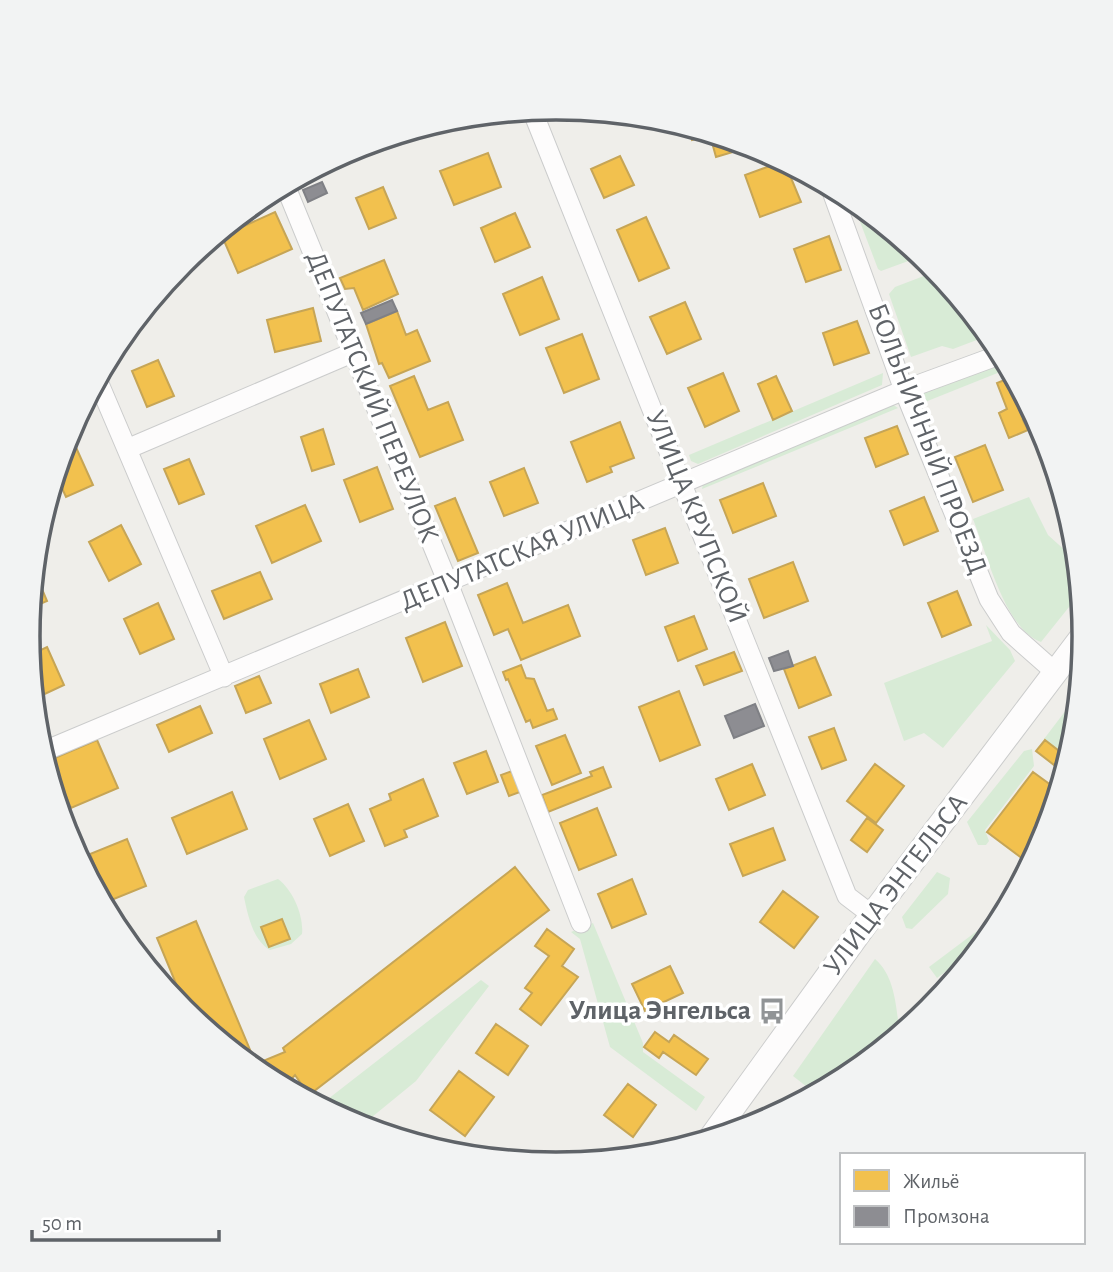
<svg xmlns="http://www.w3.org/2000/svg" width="1113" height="1272" viewBox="0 0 1113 1272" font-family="'Alegreya Sans',sans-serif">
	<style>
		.green { fill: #d8ebd6 }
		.homes { fill: #f2c14e; stroke: #c6a556; stroke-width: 2 }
		.industry { fill: #8d8d92; stroke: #7f8085; stroke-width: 2 }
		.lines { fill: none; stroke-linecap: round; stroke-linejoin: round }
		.minor-casing { stroke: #cbcccc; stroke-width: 21 }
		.tertiary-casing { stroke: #cbcccc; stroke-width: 26 }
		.minor { stroke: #fdfcfc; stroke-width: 19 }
		.tertiary { stroke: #fdfcfc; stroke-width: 24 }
		.labels { text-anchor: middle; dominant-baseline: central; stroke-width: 7; stroke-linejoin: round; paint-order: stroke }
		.street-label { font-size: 28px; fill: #5f6368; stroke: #fff }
		.poi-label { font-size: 28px; font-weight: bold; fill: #5f6368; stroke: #fff; text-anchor: end }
		.rim { fill: none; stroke: #5f6368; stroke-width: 3.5 }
	</style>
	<rect width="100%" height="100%" fill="#efeeea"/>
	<path class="green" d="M851 198 922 256 881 271 878 269Z
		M937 271 990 335 953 349 942 346 911 357 889 294 895 287Z
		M1005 360 1010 368 925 402 923 398 924 390Z
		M883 373 882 385 698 464 691 461 689 455Z
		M892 404 898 408 702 489 703 484Z
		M1029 497 1048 535 1078 562 1081 592 1041 642C1005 630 986 551 973 519Z
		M986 625 1010 650 1015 661 943 748 924 733 904 741 884 683 992 641Z
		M1079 693 1075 739 1067 765 1059 759 1062 754 1044 739Z
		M1032 749 1034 766 985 830 989 841 986 845H978L967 822 1024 751Z
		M937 872 950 878 948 894 912 929 906 928 902 917Z
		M278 879C293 890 304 916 302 934L291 944 270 950C253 940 248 916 244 897L248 890Z
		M993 919 998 926 988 940 937 978 929 967Z
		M593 923 643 1043V1052L705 1097 696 1111 610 1047 580 939 571 932Z
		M875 959C896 977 896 1009 900 1035L850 1076 816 1094 793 1076Z
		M481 980 489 986 416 1081 361 1126 319 1106Z"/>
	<path class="homes" d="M688 126 753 146 716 157 710 135 692 140Z
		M488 153 501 187 454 205 440 171Z
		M620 156 634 185 604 198 591 169Z
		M784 161 801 202 760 217 745 175Z
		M316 168 320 177 305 184 302 176Z
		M383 187 396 218 369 229 356 198Z
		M275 212 292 249 238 273 222 236Z
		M515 213 530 247 495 262 481 228Z
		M646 217 669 268 639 281 617 230Z
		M829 236 841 270 806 282 794 249Z
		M384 260 398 294 363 310 354 288 345 289 340 278Z
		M542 277 559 319 520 335 503 294Z
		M685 302 701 339 667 354 650 317Z
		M313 308 321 341 275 352 267 320Z
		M397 311 406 335 417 330 430 361 389 378 382 363 379 364 366 324Z
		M857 321 869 353 834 365 823 333Z
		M582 334 599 379 564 393 546 348Z
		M158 360 174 396 147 407 132 371Z
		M723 373 739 411 705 427 688 388Z
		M414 376 428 410 448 402 463 440 420 457 390 386Z
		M776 376 792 411 773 420 758 384Z
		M1014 376 1035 415 1023 420 1028 430 1009 438 999 413 1007 409 997 383Z
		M620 422 634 458 610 467 612 472 587 482 571 442Z
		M897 426 908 454 876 467 865 438Z
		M323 429 334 464 312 471 301 437Z
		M74 443 93 485 66 497 62 488 50 494 64 447Z
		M985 445 1003 490 973 502 955 457Z
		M189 459 204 494 179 504 164 469Z
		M377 467 393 509 360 522 344 480Z
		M524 468 538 503 504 516 490 482Z
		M763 483 776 516 733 533 720 500Z
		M924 497 938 531 904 545 890 511Z
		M455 498 478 553 458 561 435 506Z
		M305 505 321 541 272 563 256 526Z
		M1067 507 1072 525 1060 516Z
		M121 525 141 564 109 581 89 542Z
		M665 528 678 563 646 575 633 540Z
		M793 562 808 601 764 618 749 579Z
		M34 570 47 601 31 608Z
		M260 572 272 599 224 619 212 591Z
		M507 583 523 623 568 605 580 636 521 660 508 629 494 635 478 595Z
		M957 591 971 625 942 637 928 603Z
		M158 603 174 639 140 654 124 619Z
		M694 616 707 649 678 661 665 627Z
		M445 622 462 666 423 682 406 638Z
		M47 647 64 685 34 699 30 655Z
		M734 652 742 671 704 685 696 666Z
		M815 657 831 695 799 708 784 669Z
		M521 665 526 678 534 679 547 711 553 709 557 719 533 728 530 720 526 722 508 679 506 680 503 672Z
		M358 669 369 697 331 713 320 684Z
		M259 676 271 703 246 713 235 686Z
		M679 691 700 745 660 761 639 707Z
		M200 706 212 733 169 752 157 725Z
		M309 720 326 759 280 779 264 739Z
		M834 728 846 760 822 769 809 737Z
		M565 735 581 773 552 785 536 746Z
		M97 740 118 788 71 808 50 760Z
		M1045 740 1063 754 1054 765 1036 751Z
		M486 751 498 782 467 794 454 763Z
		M752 764 765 795 729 810 716 779Z
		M875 764 904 786 876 823 847 801Z
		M603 767 611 787 548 812 542 795 592 776 590 772Z
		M512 771 520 792 509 796 501 775Z
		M1033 772 1059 791 1045 839 1027 862 987 832Z
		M423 779 438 816 404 830 407 837 385 846 370 809 391 800 389 794Z
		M232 792 247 829 187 854 172 818Z
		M348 804 364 841 330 856 314 819Z
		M597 808 616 855 579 870 560 823Z
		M867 818 883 830 867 852 851 840Z
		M773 828 785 860 743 876 730 844Z
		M127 839 146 886 109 901 90 854Z
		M515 867 549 910 309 1095 295 1075 284 1087 263 1075 189 1015 157 938 196 921 256 1064 285 1052 283 1048Z
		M632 879 646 914 612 928 598 894Z
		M783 891 818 917 794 948 760 922Z
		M282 919 290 939 269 947 261 927Z
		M547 929 574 949 562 966 578 977 541 1025 520 1009 532 993 525 988 549 956 535 946Z
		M670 966 683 993 645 1011 632 984Z
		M962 971 933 1007 926 997Z
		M496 1024 528 1046 508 1075 476 1053Z
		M655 1032 669 1042 674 1035 708 1059 696 1075 663 1052 659 1058 644 1047Z
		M459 1071 494 1097 465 1136 430 1110Z
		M628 1084 656 1105 633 1137 604 1115Z"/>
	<path class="industry" d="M322 182 327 193 308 202 303 190Z
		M392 300 397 311 366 324 361 313Z
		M788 651 793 666 774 671 769 658Z
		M755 704 764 726 734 738 725 716Z"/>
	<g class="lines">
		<g class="minor-casing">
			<path id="minor" d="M532 110 847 896 872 915
				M285 185 448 583 581 923
				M830 186 904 390 989 599 1011 633 1055 672
				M97 379 224 677
				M127 449 354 352
				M42 752 904 390 1002 354"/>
		</g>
		<g class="tertiary-casing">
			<path id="tertiary" d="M710 1139 872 915 1085 633"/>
		</g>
		<use href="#minor" class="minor"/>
		<use href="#tertiary" class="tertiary"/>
	</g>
	<defs>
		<g id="bus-bare" transform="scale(2.1)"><path d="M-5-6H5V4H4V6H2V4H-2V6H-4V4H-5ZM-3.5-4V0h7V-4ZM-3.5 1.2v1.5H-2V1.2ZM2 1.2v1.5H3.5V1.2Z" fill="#919496" stroke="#fff" stroke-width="2.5" paint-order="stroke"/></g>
	</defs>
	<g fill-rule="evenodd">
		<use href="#bus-bare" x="772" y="1011"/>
	</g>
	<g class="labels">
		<g class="street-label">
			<text transform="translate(372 397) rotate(68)">ДЕПУТАТСКИЙ ПЕРЕУЛОК</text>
			<text transform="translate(927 439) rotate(69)">БОЛЬНИЧНЫЙ ПРОЕЗД</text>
			<text transform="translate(696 517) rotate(68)">УЛИЦА КРУПСКОЙ</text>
			<text transform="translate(522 552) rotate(-23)">ДЕПУТАТСКАЯ УЛИЦА</text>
			<text transform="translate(896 885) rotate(-53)">УЛИЦА ЭНГЕЛЬСА</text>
		</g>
		<g class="poi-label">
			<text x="751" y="1011">Улица Энгельса</text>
		</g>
	</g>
	<path d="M0 0H1113V1272H0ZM40 636a516 516 0 1 1 1032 0a516 516 0 1 1-1032 0Z" fill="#f2f3f3" fill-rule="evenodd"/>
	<path class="rim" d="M40 636a516 516 0 1 1 1032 0a516 516 0 1 1-1032 0Z"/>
	<rect x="840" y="1153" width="245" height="91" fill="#ffffff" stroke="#bfc1c3" stroke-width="2"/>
	<rect x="854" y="1170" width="35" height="21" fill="#f2c14e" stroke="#bfc1c3" stroke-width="2"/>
	<text x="903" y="1188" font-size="21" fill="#5f6368">Жильё</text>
	<rect x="854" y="1206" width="35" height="21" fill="#8d8d92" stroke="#bfc1c3" stroke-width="2"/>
	<text x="903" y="1223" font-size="21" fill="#5f6368">Промзона</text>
	<path d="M32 1230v10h187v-10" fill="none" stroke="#5f6368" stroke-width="3.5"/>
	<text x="42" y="1230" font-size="21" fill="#5f6368" stroke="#ffffff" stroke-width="5" paint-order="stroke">50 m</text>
</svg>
